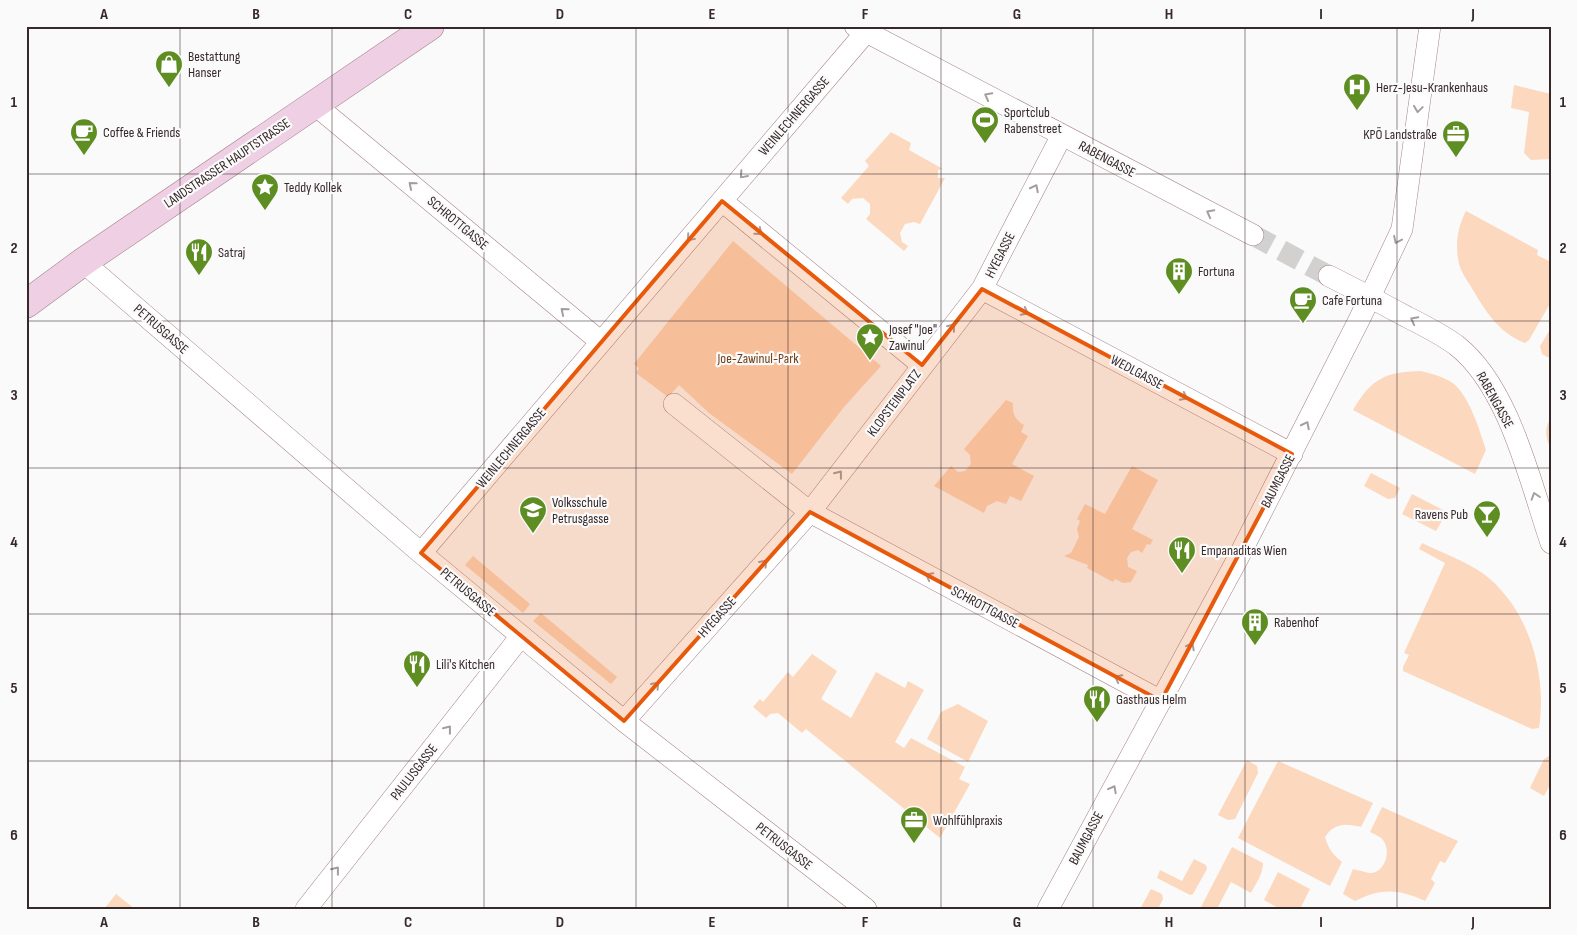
<svg xmlns="http://www.w3.org/2000/svg" width="1577" height="935" viewBox="0 0 1577 935" font-family="'Sofia Sans Condensed',sans-serif">
	<style>
		.green { fill: #fcd8be }
		.lines { fill: none; stroke-linecap: round; stroke-linejoin: round }
		.street-tunnel { stroke: #d3d0d0; stroke-width: 21; stroke-dasharray: 21 11; stroke-linecap: butt }
		.street-casing { stroke: #a68187; stroke-width: 22 }
		.secondary-casing { stroke: #a68187; stroke-width: 29 }
		.street { stroke: #fff; stroke-width: 21 }
		.secondary { stroke: #eecfe3; stroke-width: 28 }
		.oneway { stroke: #a59e9f }
		.marked { fill: #e8590c; fill-opacity: 0.2; stroke: #e8590c; stroke-width: 4; stroke-linejoin: round }
		.grid { fill: none; stroke: #37282a; stroke-width: 1; stroke-opacity: 0.55 }
		.labels { text-anchor: middle; dominant-baseline: central; stroke-width: 4.5; stroke-linejoin: round; paint-order: stroke }
		.poi-label { font-size: 14px; fill: #37282a; stroke: #fafafa; text-anchor: start }
		.street-label { font-size: 14px; fill: #37282a; stroke: #fafafa }
		.park-label { font-size: 14px; fill: #704018; stroke: #fafafa }
		.neatline { fill: none; stroke: #37282a; stroke-width: 2 }
		.grid-label { font-size: 16px; text-anchor: middle; font-weight: bold; fill: #37282a }
	</style>
	<rect width="100%" height="100%" fill="#fafafa"/>
	<path class="green" d="M1514 85 1551 94V159L1531 160 1524 153 1529 112 1511 108Z
		M891 132 911 143 909 150 943 169 938 170V178H945L920 224 914 222 905 224 900 233 902 242 908 246 904 251 866 219 870 214V204L863 198 852 199 848 204 841 198 869 166 865 161Z
		M1466 211 1538 250 1537 255 1551 262V302L1529 340 1525 343C1498 333 1484 309 1470 285 1466 279 1461 271 1459 264 1455 245 1457 228 1466 211Z
		M733 241 881 366 844 407 792 474 709 413 679 385 668 397 636 373 639 368 634 364Z
		M1551 328V359L1542 354 1540 346Z
		M1421 371C1432 374 1445 377 1454 384 1470 398 1480 431 1486 450L1475 474 1353 410C1372 378 1385 372 1421 371Z
		M1006 400 1013 403C1012 414 1015 420 1024 425L1021 432 1028 436 1012 464 1034 476 1021 501 1010 496 1006 504 997 501 987 506 984 513 934 486 951 466 958 472 965 471 971 464 970 455 964 449Z
		M1551 418V449C1545 438 1544 428 1551 418Z
		M1132 466 1158 480 1132 529 1153 540 1150 545 1147 544 1142 553 1138 550 1131 552 1127 558 1128 567 1137 571 1131 582 1123 583 1115 579 1113 582 1087 568 1088 565 1064 556 1071 553 1079 537 1077 529 1080 521 1077 519 1085 504 1105 514Z
		M1371 473 1400 488 1395 498 1388 499 1364 486Z
		M1412 494 1447 512 1436 531 1402 514Z
		M1422 543C1444 554 1472 563 1490 579 1531 615 1547 677 1539 728L1532 729 1403 671V667L1409 655 1404 653 1445 563 1419 549Z
		M473 556 530 604 523 613 465 565Z
		M541 613 617 677 611 684 533 621Z
		M812 654 837 671 821 699 851 718 876 672 905 688 908 681 924 690 895 742 904 748 911 738 965 767 959 779 970 784 940 838 806 729 802 733 778 713 770 714 766 718 753 707 760 699 763 702 788 672 793 677Z
		M958 704 988 721 968 762 927 739 941 712Z
		M1549 756H1551V783L1544 796 1530 788 1544 759Z
		M1247 760 1257 766 1258 773 1235 819 1228 820 1218 815Z
		M1278 761 1373 803 1361 827C1346 823 1334 823 1325 837 1328 848 1333 855 1342 862L1330 886 1238 838Z
		M1382 807 1458 841 1445 863 1440 861 1431 879 1435 883 1425 901C1398 889 1382 888 1355 901L1343 894 1353 869C1358 870 1364 872 1369 873 1384 874 1392 852 1383 840 1381 837 1374 834 1370 832Z
		M1232 847 1263 863C1263 874 1256 883 1251 893L1231 882 1217 909H1200Z
		M1194 859 1206 865 1207 869 1193 894 1190 895 1157 878 1160 870 1182 881Z
		M1278 872 1310 889 1300 909H1280L1264 900Z
		M1151 889 1162 894 1163 899 1158 909H1140Z
		M116 894 135 909H104Z"/>
	<g class="lines">
		<path class="street-tunnel" d="M1253 235 1329 276"/>
		<g class="street-casing">
			<path id="street" d="M855 26 1253 235
				M314 104 601 342
				M722 201 922 365
				M83 262 421 553 624 721 866 909
				M1329 276C1355 289 1381 303 1407 317 1423 325 1441 334 1456 345 1509 386 1530 482 1551 543
				M982 289 1292 454
				M674 404 810 512 1161 701
				M421 553 866 32
				M624 721 810 512 982 289 1062 135
				M306 909 521 636
				M1048 909 1237 560 1360 318 1402 229 1430 26"/>
		</g>
		<g class="secondary-casing">
			<path id="secondary" d="M26 304 83 262 430 26"/>
		</g>
		<use href="#street" class="street"/>
		<use href="#secondary" class="secondary"/>
	</g>
	<defs><path id="oneway-chevron" d="M-2-3.5L2.5 0L-2 3.5" fill="none" stroke-width="1.6" stroke-linecap="round" stroke-linejoin="round" transform="scale(1.25)"/></defs>
	<g class="oneway">
		<use href="#oneway-chevron" transform="translate(988 96) rotate(-152)"/>
		<use href="#oneway-chevron" transform="translate(1418 109) rotate(98)"/>
		<use href="#oneway-chevron" transform="translate(743 175) rotate(131)"/>
		<use href="#oneway-chevron" transform="translate(412 185) rotate(-140)"/>
		<use href="#oneway-chevron" transform="translate(1035 188) rotate(-63)"/>
		<use href="#oneway-chevron" transform="translate(1210 213) rotate(-152)"/>
		<use href="#oneway-chevron" transform="translate(759 232) rotate(39)"/>
		<use href="#oneway-chevron" transform="translate(690 238) rotate(130)"/>
		<use href="#oneway-chevron" transform="translate(1397 240) rotate(115)"/>
		<use href="#oneway-chevron" transform="translate(564 311) rotate(-140)"/>
		<use href="#oneway-chevron" transform="translate(1025 312) rotate(28)"/>
		<use href="#oneway-chevron" transform="translate(1414 320) rotate(-152)"/>
		<use href="#oneway-chevron" transform="translate(952 327) rotate(-52)"/>
		<use href="#oneway-chevron" transform="translate(1184 397) rotate(28)"/>
		<use href="#oneway-chevron" transform="translate(1306 425) rotate(-63)"/>
		<use href="#oneway-chevron" transform="translate(839 474) rotate(-52)"/>
		<use href="#oneway-chevron" transform="translate(1535 496) rotate(-108)"/>
		<use href="#oneway-chevron" transform="translate(764 563) rotate(-48)"/>
		<use href="#oneway-chevron" transform="translate(929 576) rotate(-152)"/>
		<use href="#oneway-chevron" transform="translate(1191 646) rotate(-62)"/>
		<use href="#oneway-chevron" transform="translate(1118 678) rotate(-152)"/>
		<use href="#oneway-chevron" transform="translate(656 685) rotate(-48)"/>
		<use href="#oneway-chevron" transform="translate(448 729) rotate(-52)"/>
		<use href="#oneway-chevron" transform="translate(1113 789) rotate(-62)"/>
		<use href="#oneway-chevron" transform="translate(336 870) rotate(-52)"/>
	</g>
	<path class="marked" d="M722 201 922 365 982 289 1292 454 1161 701 810 512 624 721 421 553Z"/>
	<path class="grid" d="M180 26V909M332 26V909M484 26V909M636 26V909M788 26V909M941 26V909M1093 26V909M1245 26V909M1397 26V909M26 174H1551M26 321H1551M26 468H1551M26 614H1551M26 761H1551"/>
	<defs>
		<g id="shop-pin" transform="scale(1.4375)"><path d="M0 17L-7.5 6A9.5 9.5 0 1 1 7.5 6Z" fill="#5e8d22" stroke="#fafafa"/><path d="M-5-2.5h2.3a2.7 3.5 0 0 1 5.4 0H5L5.5 6h-11ZM-1.5-2.5h3a1.5 2.3 0 0 0-3 0Z" fill="#fff"/></g>
		<g id="hospital-pin" transform="scale(1.4375)"><path d="M0 17L-7.5 6A9.5 9.5 0 1 1 7.5 6Z" fill="#5e8d22" stroke="#fafafa"/><path d="M-5-5h3v3.5h4V-5h3V5h-3V1.5h-4V5h-3Z" fill="#fff"/></g>
		<g id="stadium-pin" transform="scale(1.4375)"><path d="M0 17L-7.5 6A9.5 9.5 0 1 1 7.5 6Z" fill="#5e8d22" stroke="#fafafa"/><path d="M0-5a6.5 5 0 1 0 0 10a6.5 5 0 1 0 0-10ZM-3.5-1.8h7v3.6h-7Z" fill="#fff"/></g>
		<g id="cafe-pin" transform="scale(1.4375)"><path d="M0 17L-7.5 6A9.5 9.5 0 1 1 7.5 6Z" fill="#5e8d22" stroke="#fafafa"/><path d="M-5.5-4.5H6V0H3Q3 3.5 0 3.5H-2.5Q-5.5 3.5-5.5 0ZM3-3.2v2h1.7v-2ZM-6 4.5H4V6H-6Z" fill="#fff"/></g>
		<g id="office-pin" transform="scale(1.4375)"><path d="M0 17L-7.5 6A9.5 9.5 0 1 1 7.5 6Z" fill="#5e8d22" stroke="#fafafa"/><path d="M-6-3h4V-5.5h4V-3h4V5H-6ZM-1-4.5V-3h2v-1.5ZM-6 0V1H6V0Z" fill="#fff"/></g>
		<g id="sight-pin" transform="scale(1.4375)"><path d="M0 17L-7.5 6A9.5 9.5 0 1 1 7.5 6Z" fill="#5e8d22" stroke="#fafafa"/><path d="M0-6L1.8-2.2L6-1.7L2.9 1.2L3.7 5.4L0 3.3L-3.7 5.4L-2.9 1.2L-6-1.7L-1.8-2.2Z" fill="#fff"/></g>
		<g id="restaurant-pin" transform="scale(1.4375)"><path d="M0 17L-7.5 6A9.5 9.5 0 1 1 7.5 6Z" fill="#5e8d22" stroke="#fafafa"/><path d="M-5-6h1v4h1v-4h1v4h1v-4h1v5L-1.5 .5V6h-2V.5L-5-1ZM5-6V6H3V1.5H1.5Q1.5-4 5-6Z" fill="#fff"/></g>
		<g id="building-pin" transform="scale(1.4375)"><path d="M0 17L-7.5 6A9.5 9.5 0 1 1 7.5 6Z" fill="#5e8d22" stroke="#fafafa"/><path d="M-4-6H4V6H1V3H-1V6H-4ZM-2.5-4.3h1.7v1.8h-1.7ZM.8-4.3h1.7v1.8H.8ZM-2.5-1h1.7V.8h-1.7ZM.8-1h1.7V.8H.8Z" fill="#fff"/></g>
		<g id="school-pin" transform="scale(1.4375)"><path d="M0 17L-7.5 6A9.5 9.5 0 1 1 7.5 6Z" fill="#5e8d22" stroke="#fafafa"/><path d="M0-5L7-2L0 1L-7-2ZM-4 1L0 2.5L4 1V4Q0 6-4 4Z" fill="#fff"/></g>
		<g id="bar-pin" transform="scale(1.4375)"><path d="M0 17L-7.5 6A9.5 9.5 0 1 1 7.5 6Z" fill="#5e8d22" stroke="#fafafa"/><path d="M-6-5H6L.8 .8V4.5H3.5V6h-7V4.5H-.8V.8Z" fill="#fff"/></g>
	</defs>
	<g fill-rule="evenodd">
		<use href="#shop-pin" x="169" y="64"/>
		<use href="#hospital-pin" x="1357" y="87"/>
		<use href="#stadium-pin" x="985" y="120"/>
		<use href="#cafe-pin" x="84" y="132"/>
		<use href="#office-pin" x="1456" y="134"/>
		<use href="#sight-pin" x="265" y="187"/>
		<use href="#restaurant-pin" x="199" y="252"/>
		<use href="#building-pin" x="1179" y="271"/>
		<use href="#cafe-pin" x="1303" y="300"/>
		<use href="#sight-pin" x="870" y="337"/>
		<use href="#school-pin" x="533" y="510"/>
		<use href="#bar-pin" x="1487" y="514"/>
		<use href="#restaurant-pin" x="1182" y="550"/>
		<use href="#building-pin" x="1255" y="622"/>
		<use href="#restaurant-pin" x="417" y="664"/>
		<use href="#restaurant-pin" x="1097" y="699"/>
		<use href="#office-pin" x="914" y="820"/>
	</g>
	<g class="labels">
		<g class="poi-label">
			<text x="188" y="56">Bestattung<tspan x="188" dy="16">Hanser</tspan></text>
			<text x="1376" y="87">Herz-Jesu-Krankenhaus</text>
			<text x="1004" y="112">Sportclub<tspan x="1004" dy="16">Rabenstreet</tspan></text>
			<text x="103" y="132">Coffee &amp; Friends</text>
			<text x="1437" y="134" text-anchor="end">KPÖ Landstraße</text>
			<text x="284" y="187">Teddy Kollek</text>
			<text x="218" y="252">Satraj</text>
			<text x="1198" y="271">Fortuna</text>
			<text x="1322" y="300">Cafe Fortuna</text>
			<text x="889" y="329">Josef "Joe"<tspan x="889" dy="16">Zawinul</tspan></text>
			<text x="552" y="502">Volksschule<tspan x="552" dy="16">Petrusgasse</tspan></text>
			<text x="1468" y="514" text-anchor="end">Ravens Pub</text>
			<text x="1201" y="550">Empanaditas Wien</text>
			<text x="1274" y="622">Rabenhof</text>
			<text x="436" y="664">Lili's Kitchen</text>
			<text x="1116" y="699">Gasthaus Helm</text>
			<text x="933" y="820">Wohlfühlpraxis</text>
		</g>
		<g class="street-label">
			<text transform="translate(794 116) rotate(-49)">WEINLECHNERGASSE</text>
			<text transform="translate(1107 159) rotate(28)">RABENGASSE</text>
			<text transform="translate(227 163) rotate(-34)">LANDSTRASSER HAUPTSTRASSE</text>
			<text transform="translate(458 223) rotate(40)">SCHROTTGASSE</text>
			<text transform="translate(1000 255) rotate(-63)">HYEGASSE</text>
			<text transform="translate(161 329) rotate(41)">PETRUSGASSE</text>
			<text transform="translate(1137 372) rotate(28)">WEDLGASSE</text>
			<text transform="translate(1495 400) rotate(61)">RABENGASSE</text>
			<text transform="translate(894 403) rotate(-53)">KLOPSTEINPLATZ</text>
			<text transform="translate(511 448) rotate(-50)">WEINLECHNERGASSE</text>
			<text transform="translate(1278 481) rotate(-63)">BAUMGASSE</text>
			<text transform="translate(468 592) rotate(40)">PETRUSGASSE</text>
			<text transform="translate(985 607) rotate(28)">SCHROTTGASSE</text>
			<text transform="translate(717 617) rotate(-48)">HYEGASSE</text>
			<text transform="translate(414 772) rotate(-52)">PAULUSGASSE</text>
			<text transform="translate(1086 838) rotate(-62)">BAUMGASSE</text>
			<text transform="translate(784 846) rotate(38)">PETRUSGASSE</text>
		</g>
		<g class="park-label">
			<text x="758" y="358">Joe-Zawinul-Park</text>
		</g>
	</g>
	<rect width="1577" height="935" fill="none" stroke="#fafafa" stroke-width="55"/>
	<rect x="28" y="28" width="1522" height="880" class="neatline"/>
	<g class="grid-label">
		<text x="104" y="19">A</text>
		<text x="256" y="19">B</text>
		<text x="408" y="19">C</text>
		<text x="560" y="19">D</text>
		<text x="712" y="19">E</text>
		<text x="865" y="19">F</text>
		<text x="1017" y="19">G</text>
		<text x="1169" y="19">H</text>
		<text x="1321" y="19">I</text>
		<text x="1473" y="19">J</text>
		<text x="14" y="107">1</text>
		<text x="1563" y="107">1</text>
		<text x="14" y="253">2</text>
		<text x="1563" y="253">2</text>
		<text x="14" y="400">3</text>
		<text x="1563" y="400">3</text>
		<text x="14" y="547">4</text>
		<text x="1563" y="547">4</text>
		<text x="14" y="693">5</text>
		<text x="1563" y="693">5</text>
		<text x="14" y="840">6</text>
		<text x="1563" y="840">6</text>
		<text x="104" y="927">A</text>
		<text x="256" y="927">B</text>
		<text x="408" y="927">C</text>
		<text x="560" y="927">D</text>
		<text x="712" y="927">E</text>
		<text x="865" y="927">F</text>
		<text x="1017" y="927">G</text>
		<text x="1169" y="927">H</text>
		<text x="1321" y="927">I</text>
		<text x="1473" y="927">J</text>
	</g>
</svg>
